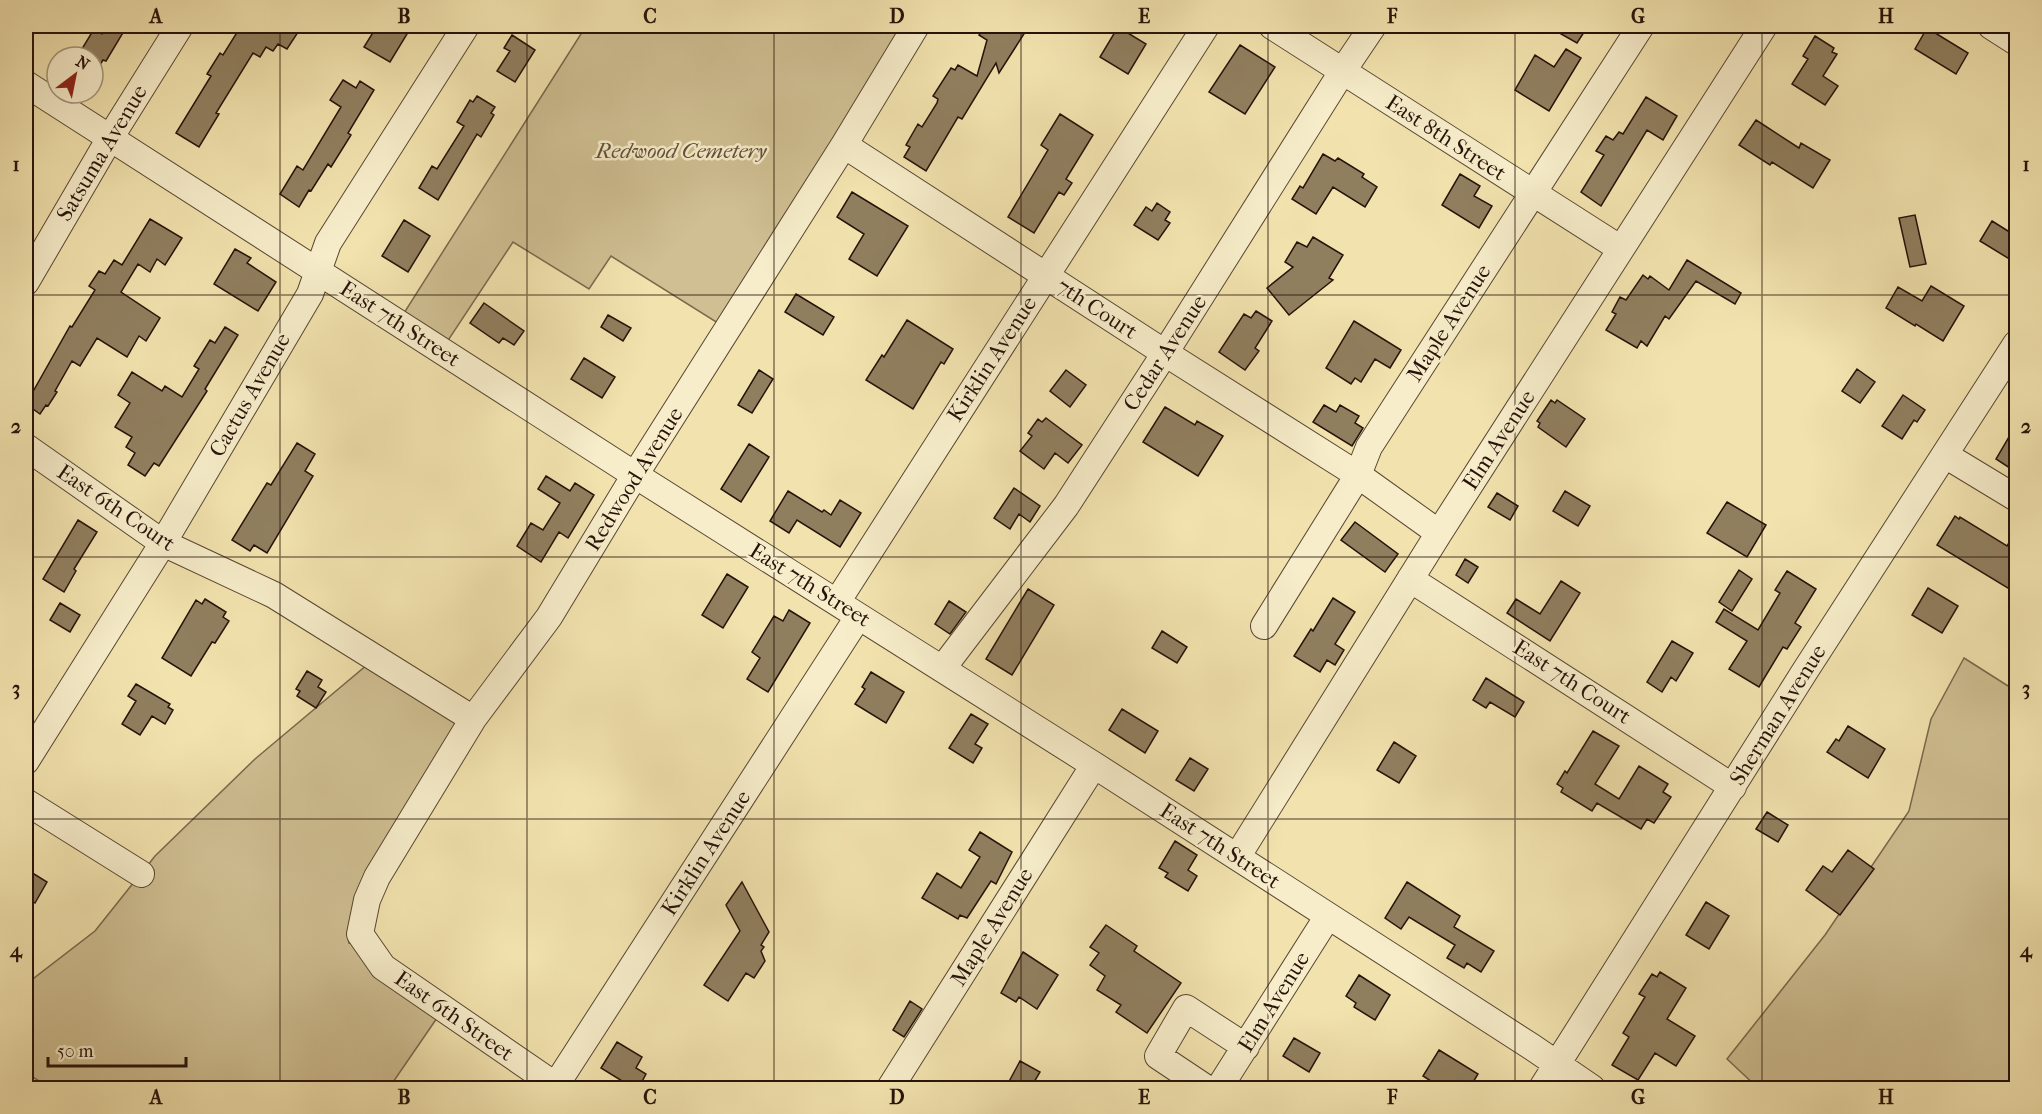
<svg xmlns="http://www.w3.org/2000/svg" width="2042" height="1114" viewBox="0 0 2042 1114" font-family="'IM FELL French Canon',serif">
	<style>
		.green { fill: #cfbf92; stroke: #7a684e; stroke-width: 1.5 }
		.building { fill: #907f5f; stroke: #26120a; stroke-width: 1.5 }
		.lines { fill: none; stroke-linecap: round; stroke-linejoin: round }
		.minor-casing { stroke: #594633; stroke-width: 28 }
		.minor { stroke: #f7edca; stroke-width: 26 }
		.grid { fill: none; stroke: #26120a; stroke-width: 1.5; stroke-opacity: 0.55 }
		.labels { text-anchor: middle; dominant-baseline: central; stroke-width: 5; stroke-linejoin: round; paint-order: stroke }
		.street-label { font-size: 22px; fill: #26120a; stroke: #f7edca }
		.park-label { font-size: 22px; font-style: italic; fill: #614f3a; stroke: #f7edca }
		.neatline { fill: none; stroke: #26120a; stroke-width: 2 }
		.grid-label { font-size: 20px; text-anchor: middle; font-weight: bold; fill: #26120a }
	</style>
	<rect width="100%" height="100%" fill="#f2e3ae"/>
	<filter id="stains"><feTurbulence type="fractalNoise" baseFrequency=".00333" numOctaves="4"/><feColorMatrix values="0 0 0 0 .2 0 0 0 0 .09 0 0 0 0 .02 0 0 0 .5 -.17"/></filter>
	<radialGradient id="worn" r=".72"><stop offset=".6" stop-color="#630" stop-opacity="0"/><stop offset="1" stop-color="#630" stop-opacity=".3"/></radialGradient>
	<path class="green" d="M586 26H909L721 325 611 256 589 289 513 242 447 342 404 313Z
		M1964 658 2016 691V1088H1758L1727 1059 1825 935 1909 811 1931 719Z
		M367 665 459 723 352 928 347 933 349 943 354 944 437 1018 389 1088H46L41 1082 26 1073V979L30 981 95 931 134 882 143 887 154 870 148 865 155 856 255 759Z"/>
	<path class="building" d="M107 26H127L106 61 103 60 93 76V57H77L94 29 102 34Z
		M241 26H302L287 49 278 44 273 51 266 47 260 57 253 53 216 113 219 114 199 147 176 133 211 76 207 74 220 53 223 55Z
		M377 26 384 31 388 26H394L407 34 390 62 364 47Z
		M986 26H1029L999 73 996 63 962 119 958 117 926 171 904 157 910 147 906 145 918 124 922 127 937 103 938 99 933 96 951 68 955 70 958 65 977 76 987 40 979 35Z
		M1547 26H1588L1577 43Z
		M1118 27 1146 44 1128 74 1100 57Z
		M1927 28 1968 53 1956 74 1915 49Z
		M512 35 535 50 515 82 497 71 510 51 504 48Z
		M1815 36 1834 48 1832 52 1837 54 1823 76 1838 86 1825 105 1792 84 1808 59 1803 56Z
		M1240 45 1275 67 1245 114 1209 92Z
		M1566 49 1581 58 1549 111 1515 90 1535 55 1554 67Z
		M343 80 356 88 360 81 374 90 348 133 351 135 331 167 328 164 311 191 309 190 299 207 280 194 297 166 303 170 341 107 330 100Z
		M477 96 495 107 491 113 494 115 481 137 477 134 438 200 419 188 432 166 437 169 464 126 457 122 470 100 473 102Z
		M1646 97 1677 116 1663 140 1647 130 1601 206 1581 192 1604 155 1596 151 1606 136 1613 140 1619 132 1623 134Z
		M1060 114 1093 135 1066 179 1072 183 1064 195 1059 192 1034 233 1008 217 1048 150 1041 145Z
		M1756 120 1799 148 1801 143 1830 160 1813 188 1772 162 1770 165 1739 145Z
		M1323 154 1335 161 1338 158 1364 174 1362 177 1377 187 1365 207 1333 187 1316 214 1292 199 1300 186 1303 188Z
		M1460 174 1480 186 1474 196 1492 206 1479 228 1442 205Z
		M852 192 908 226 877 276 849 259 864 234 837 217Z
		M1157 203 1170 212 1165 220 1170 223 1158 240 1134 225 1146 207 1152 211Z
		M1915 215 1926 264 1910 267 1899 218Z
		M150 219 182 238 165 265 157 259 150 272 138 264 121 292 160 318 146 341 139 336 127 357 97 338 80 366 72 361 55 391 57 392 48 406 46 405 40 414 26 404 70 326 72 327 95 290 89 286 99 271 105 274 114 260 122 265Z
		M404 220 430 236 408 272 382 256Z
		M1992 221 2016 236V263L1980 241Z
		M1313 237 1343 255 1329 278 1333 280 1289 315 1267 288 1293 267 1285 262 1297 242 1307 247Z
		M235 249 251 258 247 263 276 282 258 311 214 284Z
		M1687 260 1741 293 1735 304 1696 281 1669 319 1665 316 1647 346 1641 341 1637 348 1606 330 1616 314 1612 312 1620 297 1626 300 1643 275 1648 279 1650 276 1669 290Z
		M1931 286 1964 306 1943 341 1916 324 1915 326 1886 308 1898 287 1922 301Z
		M796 294 834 317 823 335 785 312Z
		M484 303 524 331 514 345 503 338 499 343 470 323Z
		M1256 311 1272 321 1255 348 1259 351 1245 370 1219 352 1244 314 1251 318Z
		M608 315 631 328 623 341 601 327Z
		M907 320 953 349 944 364 941 362 913 409 866 380 882 355 884 357Z
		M1354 321 1401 350 1390 368 1375 359 1361 382 1355 378 1351 384 1326 368Z
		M225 327 238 335 205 389 207 391 159 466 154 463 145 476 128 465 135 453 126 447 132 437 115 427 130 403 118 395 132 372 162 391 165 386 182 397 199 369 194 366 210 340 215 343Z
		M584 358 615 377 602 398 571 379Z
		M1857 369 1875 382 1860 403 1842 391Z
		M759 370 773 379 752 413 738 405Z
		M1066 370 1086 385 1070 407 1050 391Z
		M1903 395 1925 410 1917 422 1914 420 1902 439 1882 426Z
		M1551 400 1555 403 1557 400 1585 419 1566 447 1538 427 1540 423 1537 421Z
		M1324 405 1336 412 1340 405 1359 416 1355 423 1363 428 1352 446 1313 422Z
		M1165 407 1195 425 1197 421 1223 436 1198 476 1143 442Z
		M1046 418 1082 445 1068 463 1055 453 1044 469 1020 451 1032 436 1028 433 1038 419 1042 422Z
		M2016 425V472L1996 459Z
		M297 443 315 454 305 471 313 476 267 553 254 545 250 551 232 540 267 483 271 485Z
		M749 444 769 457 741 502 721 489Z
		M546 476 570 491 575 483 594 495 568 538 559 532 541 562 517 546 531 523 543 530 560 503 538 489Z
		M1014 488 1040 506 1030 522 1019 514 1010 529 994 518Z
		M788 491 822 512 824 510 831 515 840 500 861 513 840 547 797 520 789 533 770 521Z
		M1565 491 1590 506 1578 526 1553 511Z
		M1497 493 1518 506 1510 520 1488 507Z
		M1727 502 1766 525 1747 557 1707 533Z
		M1955 516 1959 519 1960 517 2007 546 2016 530V593L1937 545Z
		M78 520 97 532 74 569 76 571 64 592 43 579Z
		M1355 522 1398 554 1385 572 1341 540Z
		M1465 559 1478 567 1468 583 1456 575Z
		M1739 570 1752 579 1732 611 1719 602Z
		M1787 571 1816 589 1795 623 1801 627 1787 649 1783 647 1759 687 1729 669 1747 641 1716 622 1724 609 1758 630 1780 593 1775 590Z
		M727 574 748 587 723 628 702 615Z
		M1561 581 1580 593 1550 641 1507 613 1516 599 1540 614Z
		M1928 588 1958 606 1942 633 1912 615Z
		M1028 589 1054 605 1012 675 986 659Z
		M1333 598 1355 612 1335 644 1344 650 1335 665 1327 660 1320 672 1294 656 1311 629 1313 631Z
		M205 599 226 612 223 617 229 621 215 643 212 642 191 676 162 658 196 600 202 604Z
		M949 601 966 612 950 634 935 624Z
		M60 603 80 615 70 632 50 620Z
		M789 610 810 623 768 692 747 679 760 658 752 652 774 616 783 621Z
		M1162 631 1187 647 1177 663 1152 648Z
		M1672 641 1693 653 1676 681 1671 677 1662 692 1647 682Z
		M307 671 322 680 318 687 326 692 316 708 297 696 300 691 296 689Z
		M871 672 904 692 886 723 855 704 865 689 862 687Z
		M1486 678 1524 702 1515 717 1490 702 1486 708 1473 700Z
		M136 684 170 704 168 707 173 710 165 724 152 716 140 735 122 724 136 701 128 696Z
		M1122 709 1158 731 1145 753 1109 730Z
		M971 714 988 724 975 744 982 748 973 763 949 748Z
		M1848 726 1885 749 1868 778 1827 752 1836 739 1839 741Z
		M1593 731 1619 746 1595 784 1619 799 1639 766 1668 784 1663 792 1671 797 1654 823 1647 819 1641 829 1597 803 1592 811 1561 792 1563 788 1557 784 1565 771 1567 773Z
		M1394 742 1416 756 1399 783 1377 770Z
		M1190 758 1208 769 1194 791 1176 780Z
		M1767 812 1788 825 1778 842 1756 829Z
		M980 832 1012 852 996 884 991 881 967 918 960 915 958 919 922 898 937 873 961 888 980 857 969 850Z
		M1175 841 1197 855 1188 870 1197 876 1188 891 1165 877 1168 873 1159 868Z
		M1848 850 1874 869 1840 915 1806 890 1823 866 1832 872Z
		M26 869 47 882 35 903 26 897Z
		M742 882 769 932 761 945 764 947 761 951 765 961 754 978 746 973 728 1001 704 985 740 931 726 905Z
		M1407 882 1460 916 1454 927 1494 951 1481 972 1467 963 1464 968 1447 958 1455 945 1409 917 1401 929 1385 918Z
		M1706 902 1729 916 1709 949 1686 935Z
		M1106 925 1137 946 1134 951 1181 983 1147 1033 1116 1012 1121 1005 1097 990 1105 976 1090 965 1099 953 1090 947Z
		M1023 952 1058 975 1037 1009 1019 997 1016 1002 1001 993Z
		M1660 972 1686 988 1667 1019 1695 1036 1676 1066 1655 1053 1638 1080 1612 1065 1629 1037 1623 1033 1645 997 1639 994 1652 974 1657 977Z
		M1359 975 1390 995 1375 1020 1354 1007 1356 1003 1346 996Z
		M910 1001 922 1009 904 1037 893 1030Z
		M1294 1038 1320 1053 1309 1072 1283 1056Z
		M617 1042 642 1057 636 1068 646 1074 638 1089H635L601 1068Z
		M1439 1050 1478 1074 1469 1089H1443L1423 1076Z
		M1020 1061 1040 1072 1030 1089H1005Z"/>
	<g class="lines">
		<g class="minor-casing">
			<path id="minor" d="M1272 26 1621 249
				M1991 26 2016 42
				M26 84 635 475 1094 765 1532 1047 1592 1088
				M844 145 1165 353 1358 475 1439 533
				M26 282 110 138 180 26
				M26 447 163 543 274 595 473 719
				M1945 455 2016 498
				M1410 579 1733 787
				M837 602 1206 26
				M1264 626 1358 475 1369 447 1641 26
				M942 669 1066 506 1165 353 1342 72 1373 26
				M26 761 163 543 310 294 328 243 466 26
				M26 802 141 874
				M1237 857 1439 533 1764 26
				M554 1088 858 617
				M559 1088 383 967 360 934 367 900 377 877 473 719 549 617 635 475 844 145 916 26
				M890 1088 1094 765
				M1206 1088 1158 1056 1186 1008 1246 1047
				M1219 1088 1328 916
				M1542 1088 1805 671 2016 344"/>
		</g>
		<use href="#minor" class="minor"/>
	</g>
	<path class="grid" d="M280 26V1088M527 26V1088M774 26V1088M1021 26V1088M1268 26V1088M1515 26V1088M1762 26V1088M26 295H2016M26 557H2016M26 819H2016"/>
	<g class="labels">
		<g class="street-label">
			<text transform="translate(1446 138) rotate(33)">East 8th Street</text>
			<text transform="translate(102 153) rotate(-59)">Satsuma Avenue</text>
			<text transform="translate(1097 309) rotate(33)">7th Court</text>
			<text transform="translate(1449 323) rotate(-57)">Maple Avenue</text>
			<text transform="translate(400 324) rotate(33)">East 7th Street</text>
			<text transform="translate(1165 353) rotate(-57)">Cedar Avenue</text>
			<text transform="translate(992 359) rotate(-57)">Kirklin Avenue</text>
			<text transform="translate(250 395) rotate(-60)">Cactus Avenue</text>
			<text transform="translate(1499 440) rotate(-57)">Elm Avenue</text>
			<text transform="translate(634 479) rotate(-58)">Redwood Avenue</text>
			<text transform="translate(116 508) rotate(34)">East 6th Court</text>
			<text transform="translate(810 585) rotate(32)">East 7th Street</text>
			<text transform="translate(1572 682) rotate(33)">East 7th Court</text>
			<text transform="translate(1778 715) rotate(-58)">Sherman Avenue</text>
			<text transform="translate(1220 846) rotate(33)">East 7th Street</text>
			<text transform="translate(706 853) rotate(-57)">Kirklin Avenue</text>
			<text transform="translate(992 927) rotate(-58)">Maple Avenue</text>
			<text transform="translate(1274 1002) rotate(-58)">Elm Avenue</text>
			<text transform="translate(454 1016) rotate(35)">East 6th Street</text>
		</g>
		<g class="park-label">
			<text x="681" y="151">Redwood Cemetery</text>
		</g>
	</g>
	<rect width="2042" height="1114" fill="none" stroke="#f2e3ae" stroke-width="66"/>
	<g transform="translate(75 75) rotate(32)"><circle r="28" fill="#f7edca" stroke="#a3957d" stroke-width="1.5"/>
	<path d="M0-4.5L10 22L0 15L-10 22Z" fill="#8f2418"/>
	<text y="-9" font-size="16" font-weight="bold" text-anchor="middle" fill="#26120a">N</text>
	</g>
	<path d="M48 1057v9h138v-9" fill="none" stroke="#26120a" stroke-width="3"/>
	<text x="57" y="1057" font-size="18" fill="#26120a" stroke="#f7edca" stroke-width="4.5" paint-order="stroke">50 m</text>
	<rect x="33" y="33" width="1976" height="1048" class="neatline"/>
	<g class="grid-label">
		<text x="156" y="23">A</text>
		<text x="404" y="23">B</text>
		<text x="650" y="23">C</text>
		<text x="897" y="23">D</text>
		<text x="1144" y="23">E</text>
		<text x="1392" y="23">F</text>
		<text x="1638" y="23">G</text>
		<text x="1886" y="23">H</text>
		<text x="16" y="171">1</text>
		<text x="2026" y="171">1</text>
		<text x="16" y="433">2</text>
		<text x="2026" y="433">2</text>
		<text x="16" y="695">3</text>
		<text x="2026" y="695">3</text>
		<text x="16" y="957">4</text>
		<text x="2026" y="957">4</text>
		<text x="156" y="1104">A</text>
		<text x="404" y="1104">B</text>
		<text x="650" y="1104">C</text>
		<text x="897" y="1104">D</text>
		<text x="1144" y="1104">E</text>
		<text x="1392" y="1104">F</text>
		<text x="1638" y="1104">G</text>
		<text x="1886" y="1104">H</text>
	</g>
	<rect width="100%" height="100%" filter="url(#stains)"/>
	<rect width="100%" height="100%" fill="url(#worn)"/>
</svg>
